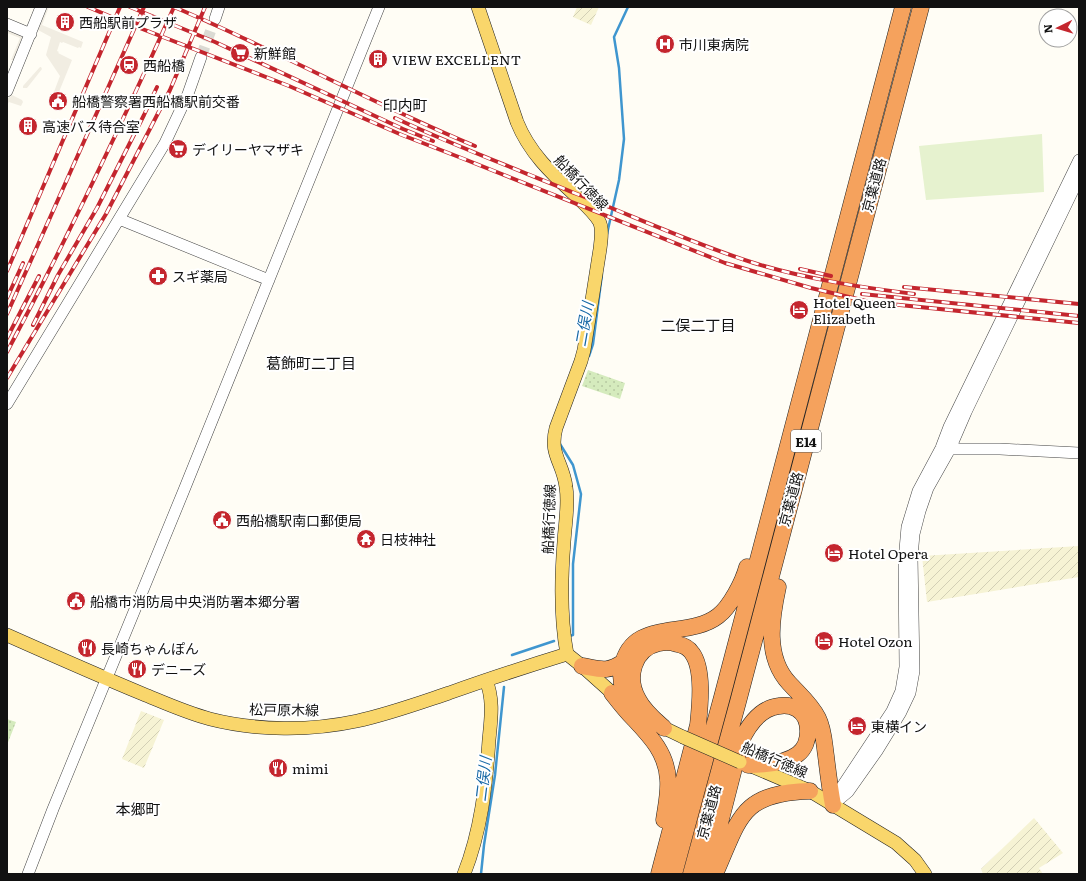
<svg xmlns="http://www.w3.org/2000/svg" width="1086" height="881" viewBox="0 0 1086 881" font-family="Literata,'Noto Sans JP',serif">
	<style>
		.farmland { fill: url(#farmland-furrows) }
		.grass { fill: url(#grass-dots) }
		.pitch { fill: #e6f2cf }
		.plaza { fill: #f1ede2 }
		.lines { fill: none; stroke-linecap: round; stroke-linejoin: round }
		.stream { stroke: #3f96cf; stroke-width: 2.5 }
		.minor-tunnel { stroke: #dbdad3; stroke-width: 11; stroke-dasharray: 11 5.5; stroke-linecap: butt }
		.minor-casing { stroke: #444; stroke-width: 12 }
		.major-casing { stroke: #222; stroke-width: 14 }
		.highway-casing { stroke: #222; stroke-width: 17 }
		.minor { stroke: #fff; stroke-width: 11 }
		.major { stroke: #f9d66b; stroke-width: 13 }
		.highway { stroke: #f5a25d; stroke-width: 16 }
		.rail-casing { stroke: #c4262e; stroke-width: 4 }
		.rail { stroke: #fff; stroke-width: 2.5; stroke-dasharray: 8; stroke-linecap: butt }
		.major-bridge-casing { stroke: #222; stroke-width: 14; stroke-linecap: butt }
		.major-bridge { stroke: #f9d66b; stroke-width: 13 }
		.labels { text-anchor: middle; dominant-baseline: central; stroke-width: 4; stroke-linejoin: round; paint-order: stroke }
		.shield { fill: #fff; stroke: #585858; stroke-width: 1 }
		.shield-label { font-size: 13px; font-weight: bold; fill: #111 }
		.poi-label { font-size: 14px; fill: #111; stroke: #fff; text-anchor: start }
		.street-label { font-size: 14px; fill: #111; stroke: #fff }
		.neighbourhood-label { font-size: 15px; fill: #111; stroke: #fff }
		.water-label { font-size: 15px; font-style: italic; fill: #1768a6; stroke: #fff }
	</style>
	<defs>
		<pattern id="farmland-furrows" width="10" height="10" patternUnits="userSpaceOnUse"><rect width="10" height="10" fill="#f6f3d4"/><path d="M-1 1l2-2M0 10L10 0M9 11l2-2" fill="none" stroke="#d2cfb5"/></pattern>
		<pattern id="grass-dots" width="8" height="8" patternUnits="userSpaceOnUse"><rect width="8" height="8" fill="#d5ebbd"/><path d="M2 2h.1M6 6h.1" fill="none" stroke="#b6c8a1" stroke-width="1.8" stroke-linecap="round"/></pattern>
	</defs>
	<rect width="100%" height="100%" fill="#fffdf5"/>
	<path class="farmland" d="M577 7H599L591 25 573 17Z
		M1079 546V577L927 602 922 556Z
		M141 711 164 720 144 768 122 759Z
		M1034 818 1063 853 1039 868 1043 874H983L981 869Z"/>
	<path class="grass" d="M588 370 625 383 620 399 582 386Z
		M7 719 16 722 7 745Z"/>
	<path class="pitch" d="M1042 134 1044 192 926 200 919 146Z"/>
	<path class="plaza" d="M46 7H49L42 25 83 42 81 48 79 47 78 48 63 42 62 43 60 42 57 51 59 52 58 53 72 60 54 104 52 101V97L60 76 46 55 51 37 38 30V29Z
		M7 29 23 37 15 59 13 60H11L20 38 7 33Z
		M40 67H41L42 69 27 88H23V86Z
		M12 95 22 100 23 102 21 106 9 102 7 105V99Z"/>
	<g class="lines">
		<path class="stream" d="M607 234 619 180 624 139 619 68 614 37 628 7
			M589 356 593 344 602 274
			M560 444 573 465 581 494 573 564V635L569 636
			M512 655 554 641
			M481 874 484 845 495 775 504 687"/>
		<path class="minor-tunnel" d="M201 57 215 19"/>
		<g class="minor-casing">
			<path id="minor" d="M215 19 219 7
				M7 24 31 34
				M7 91 41 7
				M119 219 269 280
				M7 404 165 143 188 94 201 57
				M944 449H1000L1079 453
				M836 802 848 792 877 751 901 712 910 693 914 671 912 557 914 534 920 511 928 488 950 449 966 412 1079 178
				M833 805 841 788 892 711 901 691 905 667 904 561 907 527 918 491 941 448 949 427 1079 160
				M28 874 53 809 184 490 379 7"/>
		</g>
		<g class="major-casing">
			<path id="major" d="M478 7 517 122C529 152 551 173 574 194 582 202 593 211 599 221 603 228 601 241 600 249L584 350 581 361 556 428C549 455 563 462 566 487 569 505 565 523 564 542 561 579 560 617 567 654L582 666 620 700
				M7 635C52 655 97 675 143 694 165 703 187 713 210 719 257 731 311 731 357 721 389 714 419 703 449 693 488 679 528 666 567 654
				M656 724 683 737
				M749 765 810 791 896 843 915 860 925 874
				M464 874C481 831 486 786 489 740 491 719 494 700 486 680"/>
		</g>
		<g class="highway-casing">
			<path id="highway" d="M778 587C771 619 765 657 789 683 799 694 811 704 818 718 824 730 824 743 826 756 828 773 830 789 833 805
				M582 666C600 669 607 673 623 662
				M612 693C619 702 626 711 634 719 651 737 667 754 668 780 669 793 666 806 664 820
				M632 704C623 693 619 682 622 667 632 617 687 640 718 616 730 607 743 582 747 567
				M659 874 698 725C700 706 704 669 692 653 689 648 682 645 677 644 671 642 665 642 659 643 633 649 626 678 638 699 644 711 655 720 664 728
				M674 874 722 697 903 7
				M691 874 738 702 921 7
				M707 874 741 741C749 724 760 708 779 706 785 705 792 706 797 709 812 718 811 744 798 754 785 764 764 765 748 765
				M715 874C740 818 740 793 810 791"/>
		</g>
		<use href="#minor" class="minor"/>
		<use href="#major" class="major"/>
		<use href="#highway" class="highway"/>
		<g class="rail-casing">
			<path id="rail" d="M88 7 114 18 289 86 402 135 464 159 725 263 811 288 870 302 1079 323
				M130 7 215 42 403 129 433 141
				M174 7C276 50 373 104 475 146
				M395 118C455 146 516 169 577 194 635 217 694 244 754 263 806 279 860 287 914 294
				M800 269 831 276
				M7 271 120 7
				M904 287 1079 304
				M862 294 1079 316
				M7 298 23 263
				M7 314 144 7
				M33 325 58 275 97 208 144 115 157 87
				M7 338 39 276
				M7 352C67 239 122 124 174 7
				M7 378 106 214 170 90 205 7"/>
		</g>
		<use href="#rail" class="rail"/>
		<g class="major-bridge-casing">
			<path id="major-bridge" d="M683 737 740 762"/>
		</g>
		<use href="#major-bridge" class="major-bridge"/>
	</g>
	<defs>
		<g id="building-disc" transform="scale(1)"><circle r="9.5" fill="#c4262e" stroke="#fff"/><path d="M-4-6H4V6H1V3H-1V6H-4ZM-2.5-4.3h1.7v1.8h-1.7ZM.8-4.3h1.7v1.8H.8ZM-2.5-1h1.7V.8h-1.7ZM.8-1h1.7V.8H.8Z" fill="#fff"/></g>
		<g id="hospital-disc" transform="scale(1)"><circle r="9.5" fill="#c4262e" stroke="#fff"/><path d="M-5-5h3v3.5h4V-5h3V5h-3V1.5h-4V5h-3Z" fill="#fff"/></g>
		<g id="supermarket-disc" transform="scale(1)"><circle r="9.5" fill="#c4262e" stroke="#fff"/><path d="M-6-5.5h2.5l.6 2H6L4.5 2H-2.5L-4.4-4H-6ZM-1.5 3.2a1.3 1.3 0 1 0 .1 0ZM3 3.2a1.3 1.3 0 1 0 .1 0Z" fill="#fff"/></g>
		<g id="station-disc" transform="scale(1)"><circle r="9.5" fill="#c4262e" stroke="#fff"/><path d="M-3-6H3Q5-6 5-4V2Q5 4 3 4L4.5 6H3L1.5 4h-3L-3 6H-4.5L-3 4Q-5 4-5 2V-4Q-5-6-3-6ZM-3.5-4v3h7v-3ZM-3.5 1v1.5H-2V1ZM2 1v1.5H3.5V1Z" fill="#fff"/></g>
		<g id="civic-disc" transform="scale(1)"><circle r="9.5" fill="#c4262e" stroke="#fff"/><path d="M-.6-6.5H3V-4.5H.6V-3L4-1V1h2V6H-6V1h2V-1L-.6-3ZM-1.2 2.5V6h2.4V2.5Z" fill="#fff"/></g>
		<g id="pharmacy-disc" transform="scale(1)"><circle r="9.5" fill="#c4262e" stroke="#fff"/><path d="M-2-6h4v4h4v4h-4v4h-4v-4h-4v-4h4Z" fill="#fff"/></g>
		<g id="hotel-disc" transform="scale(1)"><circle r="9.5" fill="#c4262e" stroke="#fff"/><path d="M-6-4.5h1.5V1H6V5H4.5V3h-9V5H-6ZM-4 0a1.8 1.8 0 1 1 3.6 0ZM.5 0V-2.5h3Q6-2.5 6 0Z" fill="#fff"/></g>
		<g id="temple-disc" transform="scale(1)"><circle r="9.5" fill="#c4262e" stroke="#fff"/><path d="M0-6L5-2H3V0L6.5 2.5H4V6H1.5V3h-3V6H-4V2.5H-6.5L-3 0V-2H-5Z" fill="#fff"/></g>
		<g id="restaurant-disc" transform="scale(1)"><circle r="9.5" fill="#c4262e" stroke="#fff"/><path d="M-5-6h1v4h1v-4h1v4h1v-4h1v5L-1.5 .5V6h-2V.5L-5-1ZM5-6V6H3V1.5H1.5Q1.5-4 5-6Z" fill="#fff"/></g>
	</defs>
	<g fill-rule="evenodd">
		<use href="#building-disc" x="65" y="22"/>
		<use href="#hospital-disc" x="665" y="44"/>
		<use href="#supermarket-disc" x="240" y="53"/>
		<use href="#building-disc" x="378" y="59"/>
		<use href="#station-disc" x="129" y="65"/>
		<use href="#civic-disc" x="58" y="101"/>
		<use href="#building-disc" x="28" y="126"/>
		<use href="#supermarket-disc" x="178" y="149"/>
		<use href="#pharmacy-disc" x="158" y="276"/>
		<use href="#hotel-disc" x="799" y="310"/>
		<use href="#civic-disc" x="222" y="520"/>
		<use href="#temple-disc" x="366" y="539"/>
		<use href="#hotel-disc" x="834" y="553"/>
		<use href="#civic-disc" x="76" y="601"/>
		<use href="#hotel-disc" x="824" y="641"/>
		<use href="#restaurant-disc" x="87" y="648"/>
		<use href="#restaurant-disc" x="137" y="669"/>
		<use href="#hotel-disc" x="857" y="726"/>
		<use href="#restaurant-disc" x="278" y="768"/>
	</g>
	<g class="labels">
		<rect class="shield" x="791" y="430" width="30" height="22" rx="3"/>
		<g class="shield-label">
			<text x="806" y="441">E14</text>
		</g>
		<g class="poi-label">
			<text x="79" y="22">西船駅前プラザ</text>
			<text x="679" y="44">市川東病院</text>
			<text x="254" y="53">新鮮館</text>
			<text x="392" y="59">VIEW EXCELLENT</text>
			<text x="143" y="65">西船橋</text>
			<text x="72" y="101">船橋警察署西船橋駅前交番</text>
			<text x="42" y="126">高速バス待合室</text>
			<text x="192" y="149">デイリーヤマザキ</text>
			<text x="172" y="276">スギ薬局</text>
			<text x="813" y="302">Hotel Queen<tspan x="813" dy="16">Elizabeth</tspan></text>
			<text x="236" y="520">西船橋駅南口郵便局</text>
			<text x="380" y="539">日枝神社</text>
			<text x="848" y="553">Hotel Opera</text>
			<text x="90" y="601">船橋市消防局中央消防署本郷分署</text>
			<text x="838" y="641">Hotel Ozon</text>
			<text x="101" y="648">長崎ちゃんぽん</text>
			<text x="151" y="669">デニーズ</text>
			<text x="871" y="726">東横イン</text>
			<text x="292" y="768">mimi</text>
		</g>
		<g class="street-label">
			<text transform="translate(582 182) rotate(46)">船橋行徳線</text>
			<text transform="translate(873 185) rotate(-75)">京葉道路</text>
			<text transform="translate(790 499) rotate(-75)">京葉道路</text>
			<text transform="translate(548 519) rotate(-88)">船橋行徳線</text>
			<text transform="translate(284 709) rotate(1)">松戸原木線</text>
			<text transform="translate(775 759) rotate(23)">船橋行徳線</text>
			<text transform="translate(708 812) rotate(-75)">京葉道路</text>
		</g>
		<g class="neighbourhood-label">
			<text x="405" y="104">印内町</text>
			<text x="698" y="324">二俣二丁目</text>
			<text x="311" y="362">葛飾町二丁目</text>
			<text x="138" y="808">本郷町</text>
		</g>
		<g class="water-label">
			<text transform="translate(583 324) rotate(-80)">二俣川</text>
			<text transform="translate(482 779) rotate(-83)">二俣川</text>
		</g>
	</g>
	<rect width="1086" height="881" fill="none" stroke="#111111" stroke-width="16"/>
	<g transform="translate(1058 28) rotate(265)"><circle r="19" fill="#ffffff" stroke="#a0a0a0"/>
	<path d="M0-3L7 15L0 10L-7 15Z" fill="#c4262e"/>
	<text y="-6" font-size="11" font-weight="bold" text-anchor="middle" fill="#111111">N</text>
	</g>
</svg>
